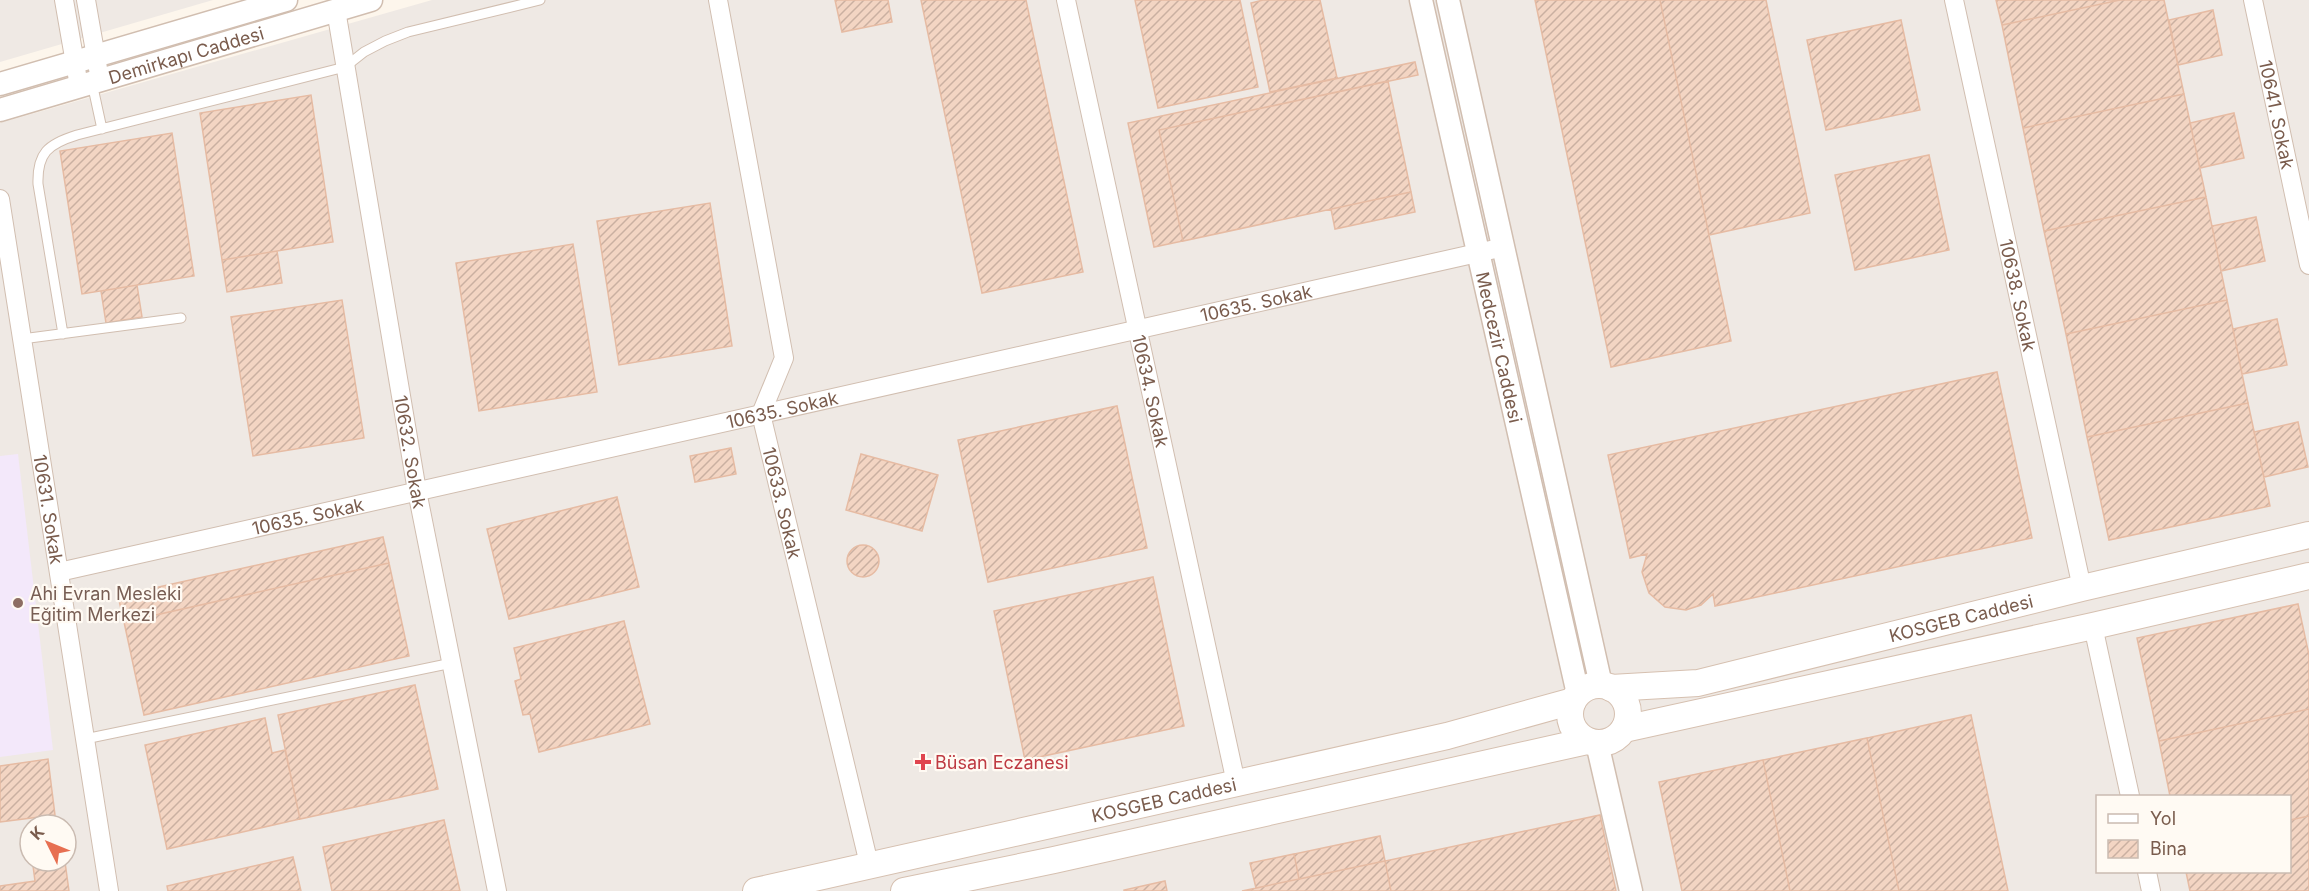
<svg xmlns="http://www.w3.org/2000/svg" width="2309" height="891" viewBox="0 0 2309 891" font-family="Inter,sans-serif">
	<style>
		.industrial { fill: #efe9e4; fill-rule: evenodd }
		.education { fill: #f3e8fa }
		.building { fill: url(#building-hatch); stroke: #e6bba3; stroke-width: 1.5 }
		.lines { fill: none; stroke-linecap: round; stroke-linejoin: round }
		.service-casing { stroke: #d1beb0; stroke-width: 11 }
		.minor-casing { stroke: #d1beb0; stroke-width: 20 }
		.tertiary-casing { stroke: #d1beb0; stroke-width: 25 }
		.secondary-casing { stroke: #d6c0b0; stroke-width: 28 }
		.service { stroke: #fff; stroke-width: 9 }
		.minor { stroke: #fff; stroke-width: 18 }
		.tertiary { stroke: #fff; stroke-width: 22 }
		.secondary { stroke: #fff; stroke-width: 26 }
		.education-dot { fill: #8d6e63; stroke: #fffaf3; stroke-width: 2 }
		.health-dot { fill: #e0444e; stroke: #fffaf3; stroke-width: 2 }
		.labels { text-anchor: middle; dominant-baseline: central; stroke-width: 4.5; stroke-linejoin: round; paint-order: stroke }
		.street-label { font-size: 18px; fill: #7a5c4d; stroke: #fffaf3 }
		.education-label { font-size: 18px; fill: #785e54; stroke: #fffaf3; text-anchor: start }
		.health-label { font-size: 18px; fill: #be3a42; stroke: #fffaf3; text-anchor: start }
	</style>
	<defs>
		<pattern id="building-hatch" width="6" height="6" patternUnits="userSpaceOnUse" patternTransform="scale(1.5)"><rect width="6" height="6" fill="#f3d5c3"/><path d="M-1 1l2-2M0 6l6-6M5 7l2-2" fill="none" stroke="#cab0a1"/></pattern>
	</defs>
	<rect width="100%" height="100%" fill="#fdf6ec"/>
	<path class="industrial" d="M0 0H213L0 62Z
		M432 0H2309V891H0V123ZM2098 796H2290V872H2098ZM30 825H66V861H30Z"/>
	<path class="education" d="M18 454 53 750 0 757V456Z"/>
	<path class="building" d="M835 0H888L892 22 842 32Z
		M921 0H1026L1083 272 982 293Z
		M1135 0H1240L1258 87 1158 108Z
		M1263 0H1320L1337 78 1270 92 1251 3Z
		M1535 0H1660L1731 341 1611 367Z
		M1660 0H1766L1810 213 1709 235Z
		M1996 0H2120L2002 25Z
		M2120 0H2164L2184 94 2023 128 2002 25Z
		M2213 10 2222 55 2178 65 2169 20Z
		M1901 20 1920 110 1826 130 1807 40Z
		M1415 62 1418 75 1159 130 1183 241 1154 247 1128 123Z
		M1388 81 1411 192 1183 241 1159 130Z
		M2184 94 2206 197 2044 231 2023 128Z
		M311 95 333 242 222 260 200 113Z
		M2234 113 2244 158 2200 168 2190 123Z
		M172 133 194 276 82 294 60 151Z
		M1929 155 1949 250 1855 270 1835 175Z
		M1411 192 1415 212 1335 229 1331 209Z
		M2206 197 2227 300 2066 334 2044 231Z
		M710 203 732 346 619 365 597 221Z
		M2256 217 2265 261 2221 271 2212 226Z
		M573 244 597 392 479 411 456 263Z
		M277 251 282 283 227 292 222 260Z
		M137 285 142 317 106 323 101 291Z
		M342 300 364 438 253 456 231 317Z
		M2227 300 2248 403 2087 437 2066 334Z
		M2277 319 2287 365 2242 374 2233 329Z
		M1997 372 2032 538 1715 606 1713 594 1701 605 1686 610 1665 607 1649 593 1642 572 1647 554 1630 558 1608 455Z
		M2248 403 2270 506 2109 540 2087 437Z
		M1117 406 1147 548 988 582 958 440Z
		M2298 422 2308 467 2264 477 2254 432Z
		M731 448 736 474 695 482 690 456Z
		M861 454 938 475 922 531 846 510Z
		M617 497 639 587 509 619 487 529Z
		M383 537 389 563 124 622 118 596Z
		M847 561a16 16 0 1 1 32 0a16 16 0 1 1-32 0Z
		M389 563 409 656 144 715 124 622Z
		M1153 577 1184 726 1025 760 994 611Z
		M2298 604 2309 655V709L2159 741 2137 638Z
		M624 621 650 724 539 752 530 714 523 715 515 681 521 679 514 648Z
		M415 685 438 789 300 819 278 715Z
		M2309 709V816L2290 820V796H2170L2159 741Z
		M1971 715 2008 891H1899L1867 738Z
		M265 718 272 753 285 750 300 819 167 849 145 745Z
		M1867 738 1899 891H1790L1763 760Z
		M48 759 55 815 0 822V766Z
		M1763 760 1790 891H1682L1659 782Z
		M1600 815 1616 891H1391L1385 861Z
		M2309 816V891H2190L2186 872H2290V820Z
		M444 820 460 891H332L323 847Z
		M1380 836 1385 861 1299 879 1294 854Z
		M1294 854 1299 879 1256 888 1250 863Z
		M293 857 301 891H168L167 886Z
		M1385 861 1391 891H1242L1299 879Z
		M65 862 69 891H0V886L35 881 33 866Z
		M1165 881 1167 891H1124V890Z"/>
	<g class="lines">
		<g class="service-casing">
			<path id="service" d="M92 83 102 129
				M63 334 38 184C37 153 48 144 77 135L345 67 364 52 385 41 408 32 540 0
				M22 339 181 318
				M85 739 452 663"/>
		</g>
		<g class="minor-casing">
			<g id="minor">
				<path d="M64 0 79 86"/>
				<path d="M86 0 100 80"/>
				<path id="s1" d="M718 0 784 358 761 414 869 864"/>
				<path id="s2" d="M1066 0 1236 783"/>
				<path id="s3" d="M1954 0 2082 588"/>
				<path id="s4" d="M2253 0 2309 265"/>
				<path id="s5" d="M336 10 417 491 497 891"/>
				<path id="s6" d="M0 199 109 891"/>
				<path id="s7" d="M59 572 1504 247"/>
				<path d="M2093 626 2130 796"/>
				<path d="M2147 872 2151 891"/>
			</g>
		</g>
		<g class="tertiary-casing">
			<g id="tertiary">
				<path id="s8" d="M1421 0 1578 694"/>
				<path d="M1448 0 1601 685"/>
				<path d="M0 84 286 0"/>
				<path id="s9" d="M0 110 371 0"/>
				<path d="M1597 743 1631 891"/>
			</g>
		</g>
		<g class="secondary-casing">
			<g id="secondary">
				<circle cx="1599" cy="714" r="29"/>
				<path id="s10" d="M1611 688 1698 683 2082 588 2309 535"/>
				<path d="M1624 729 2093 626 2309 576"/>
				<path id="s11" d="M756 891 1447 736 1573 701"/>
				<path d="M904 891 1054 860 1587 741"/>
			</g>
		</g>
		<use href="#service" class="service"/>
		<use href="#minor" class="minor"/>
		<use href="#tertiary" class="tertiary"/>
		<use href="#secondary" class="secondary"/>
	</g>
	<circle class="education-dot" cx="18" cy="603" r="6"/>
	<path class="health-dot" d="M920 753h6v6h6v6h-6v6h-6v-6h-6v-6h6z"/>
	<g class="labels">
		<g class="street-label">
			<text stroke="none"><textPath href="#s9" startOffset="194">Demirkapı Caddesi</textPath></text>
			<text stroke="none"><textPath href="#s4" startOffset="117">10641. Sokak</textPath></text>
			<text stroke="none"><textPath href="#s3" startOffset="302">10638. Sokak</textPath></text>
			<text stroke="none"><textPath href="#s7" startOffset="1227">10635. Sokak</textPath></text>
			<text stroke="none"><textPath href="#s8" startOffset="356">Medcezir Caddesi</textPath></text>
			<text stroke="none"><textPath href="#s2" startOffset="400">10634. Sokak</textPath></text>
			<text stroke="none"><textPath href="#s7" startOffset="741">10635. Sokak</textPath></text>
			<text stroke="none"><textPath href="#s5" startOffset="448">10632. Sokak</textPath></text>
			<text stroke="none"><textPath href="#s1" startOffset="516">10633. Sokak</textPath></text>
			<text stroke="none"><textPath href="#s6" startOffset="314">10631. Sokak</textPath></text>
			<text stroke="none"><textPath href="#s7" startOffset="255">10635. Sokak</textPath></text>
			<text stroke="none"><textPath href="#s10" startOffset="358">KOSGEB Caddesi</textPath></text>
			<text stroke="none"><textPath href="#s11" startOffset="418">KOSGEB Caddesi</textPath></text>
		</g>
		<g class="education-label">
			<text x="30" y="593">Ahi Evran Mesleki<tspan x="30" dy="21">Eğitim Merkezi</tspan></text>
		</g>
		<g class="health-label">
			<text x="935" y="762">Büsan Eczanesi</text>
		</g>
	</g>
	<rect x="2096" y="795" width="195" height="78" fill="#fffaf3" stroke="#cabbb1" stroke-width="1.5"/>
	<rect x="2108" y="814" width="30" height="9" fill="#ffffff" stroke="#cabbb1" stroke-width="1.5"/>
	<text x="2150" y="825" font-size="18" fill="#7a5c4d">Yol</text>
	<rect x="2108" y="840" width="30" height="18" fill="url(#building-hatch)" stroke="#cabbb1" stroke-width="1.5"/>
	<text x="2150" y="855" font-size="18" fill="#7a5c4d">Bina</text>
	<g transform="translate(48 843) rotate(313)"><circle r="28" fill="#fffaf3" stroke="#cabbb1" stroke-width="1.5"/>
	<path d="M0-4.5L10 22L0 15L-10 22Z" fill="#e76f51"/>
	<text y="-9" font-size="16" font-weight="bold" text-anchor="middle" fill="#7a5c4d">K</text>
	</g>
</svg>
